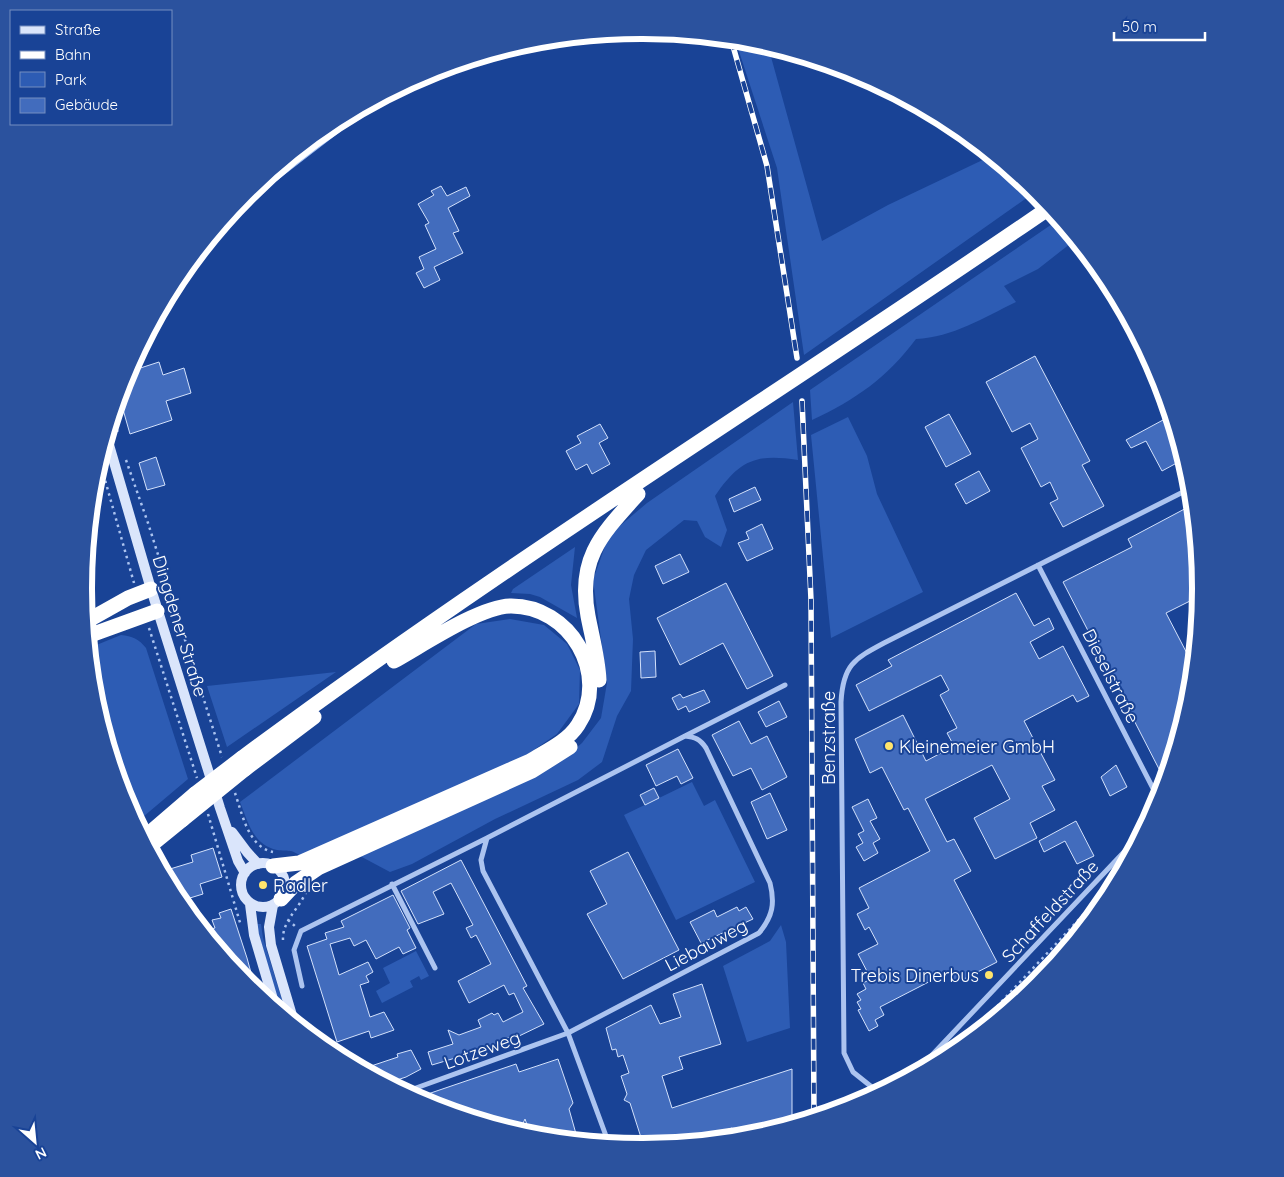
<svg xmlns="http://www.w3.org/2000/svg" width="1284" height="1177" viewBox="0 0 1284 1177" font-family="Quicksand,sans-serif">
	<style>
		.green { fill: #2d5cb4 }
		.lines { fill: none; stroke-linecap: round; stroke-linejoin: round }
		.stream { stroke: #9fbdf2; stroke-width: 4 }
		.building { fill: #426cbd; stroke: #d3e1fb }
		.path { stroke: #acc4f0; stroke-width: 2.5; stroke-dasharray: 2.5 4; stroke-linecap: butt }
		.street { stroke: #acc4f0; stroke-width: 5 }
		.secondary { stroke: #dae5fb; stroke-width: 10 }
		.highway { stroke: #fff; stroke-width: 15 }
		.rail-casing { stroke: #fff; stroke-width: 5.5 }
		.rail { stroke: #194396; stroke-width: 4; stroke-dasharray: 11; stroke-linecap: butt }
		.highway-bridge { stroke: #fff; stroke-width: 15 }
		.poi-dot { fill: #ffe46c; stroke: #194396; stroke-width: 2 }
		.labels { text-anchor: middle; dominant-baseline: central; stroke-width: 4; stroke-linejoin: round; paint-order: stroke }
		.street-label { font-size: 18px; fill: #fff; stroke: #194396 }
		.poi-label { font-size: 18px; fill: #fff; stroke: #194396; text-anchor: start }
		.rim { fill: none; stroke: #fff; stroke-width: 6 }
	</style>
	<rect width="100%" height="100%" fill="#194396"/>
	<path class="green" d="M735 39 768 46 822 241 888 205 991 156 1035 192 804 355 777 168Z
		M344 118 335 124 246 195 332 124Z
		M1058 220 1075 240 1038 269 1004 286 1016 302C983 318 953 337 916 339 887 378 855 400 812 420L810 390Z
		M793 402 798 460C755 453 739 461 715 496L727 530 721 547 705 537 697 521 684 520 646 550 634 575 629 599 633 639 631 691 617 716 602 762 578 780 495 819 412 864 390 872 360 856 559 763 582 743 601 718 607 683 593 580 609 535 647 503Z
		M848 417 867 456 877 494 923 592 831 638 811 435Z
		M575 547 571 585 577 618 540 597 530 594 511 593 513 589Z
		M510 619 544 625 567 644 580 670 579 704 557 734 516 762 302 857C290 848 289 852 277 850 253 845 248 822 240 802L476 624Z
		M121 635C132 636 139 639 146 648L188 779 137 822 126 802 94 697 89 648Z
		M336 672 227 747 207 686Z
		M692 782 704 806 715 800 755 882 676 920 624 815Z
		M256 924H261L263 938 287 1016 280 1011Z
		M781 925 786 942 790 1028 747 1042 723 966 770 941Z
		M416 951 429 976 421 980 419 976 410 981 413 987 382 1003 376 991 390 983 383 968Z"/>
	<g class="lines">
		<path class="stream" d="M229 215 382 97"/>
	</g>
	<path class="building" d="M441 186 447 196 466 187 470 196 448 208 459 231 453 233 463 253 434 267 440 280 424 288 416 273 424 269 419 257 436 249 425 225 429 223 418 204 434 195 431 191Z
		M1035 356 1090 461 1082 465 1104 506 1063 527 1050 503 1058 499 1050 482 1041 487 1021 448 1038 439 1030 423 1012 432 986 382Z
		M159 362 163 375 184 368 191 393 166 401 172 420 130 434 120 399 127 397 123 385 126 375 128 372Z
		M949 414 971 454 946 467 925 427Z
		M1163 420 1184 459 1162 471 1146 441 1131 448 1126 440Z
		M600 424 608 438 599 443 610 464 592 474 587 464 576 470 566 451 581 443 577 436Z
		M156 457 165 485 147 490 139 463Z
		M979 471 990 491 966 504 955 484Z
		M755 487 761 500 734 512 729 499Z
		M1192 505 1200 596 1166 613 1193 665 1190 698 1170 764 1159 769 1063 582 1132 547 1128 539Z
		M762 524 773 549 747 561 738 543 749 539 746 532Z
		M680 554 689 572 663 584 655 566Z
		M726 583 773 676 747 689 723 643 680 665 657 618Z
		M1016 593 1034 626 1049 618 1054 629 1030 642 1039 659 1063 646 1089 696 1077 702 1073 695 1024 721 1055 780 1042 786 1055 810 1030 823 1037 838 995 859 974 818 1010 799 992 765 925 799 947 842 954 839 971 871 954 880 997 962 964 979 963 977 955 981 950 971 880 1007 884 1015 875 1020 878 1026 869 1031 858 1010 861 1009 857 1002 861 1000 857 994 866 989 863 983 871 979 858 954 878 944 869 927 865 930 857 914 869 908 859 888 930 851 908 808 904 810 882 767 870 773 855 739 903 715 926 761 954 746 947 733 957 728 940 695 949 690 941 675 869 711 856 685 892 666 888 660Z
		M655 651 656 677 641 678 640 652Z
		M704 690 710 702 689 712 686 706 678 710 672 698 680 694 683 698Z
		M779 701 787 717 766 727 758 712Z
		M739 721 751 744 767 736 787 777 762 790 751 768 733 776 712 735Z
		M678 749 693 778 681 784 677 776 656 786 646 765Z
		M1116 765 1127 787 1110 796 1101 777Z
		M654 788 659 798 645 805 640 795Z
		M770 793 787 830 767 839 751 802Z
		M868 799 877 818 870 821 880 839 873 843 878 853 864 861 856 847 863 843 858 834 864 831 852 807Z
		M1076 821 1094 856 1077 864 1065 841 1044 852 1039 841Z
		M213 848 222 877 200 884 203 894 180 901 165 875 170 869 193 862 191 855Z
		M628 852 679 950 623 979 587 914 607 904 590 871Z
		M461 860 527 986 523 988 544 1024 517 1037 516 1034 485 1049 432 1065 428 1052 453 1044 448 1030 459 1035 481 1027 478 1020 492 1013 494 1015 498 1013 503 1022 523 1012 514 993 509 995 504 985 469 1003 458 981 491 964 476 935 471 938 466 928 473 925 451 883 433 892 444 914 418 924 401 891Z
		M393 895 410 928 407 930 416 948 403 954 399 947 376 959 366 940 354 946 350 938 330 944 339 975 368 962 373 972 366 976 369 982 360 985 370 1017 384 1012 394 1030 371 1038 369 1031 337 1042 307 946 327 939 325 933 344 927 341 921Z
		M737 907 739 911 746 907 753 919 701 943 690 922 714 910 717 917Z
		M231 909 247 958 256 991 247 983 217 946 211 929 215 928 212 920 221 918 219 913Z
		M702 984 721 1044 679 1057 683 1069 662 1076 672 1108 792 1069V1118L735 1137 732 1128 689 1142 644 1147 630 1103 624 1100 627 1094 621 1076 629 1073 623 1055 618 1057 616 1049 612 1050 606 1028 651 1005 660 1024 681 1017 673 994Z
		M411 1050 421 1069 406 1077 388 1083 362 1069 398 1057 397 1054Z
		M558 1059 573 1103 569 1109 578 1141 531 1136 525 1119 519 1132 428 1104 416 1098 516 1064 519 1072Z"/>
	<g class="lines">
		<path class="path" d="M113 417 118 433
			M126 460 148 523 222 757
			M100 462 134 583
			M149 628 197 778
			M235 793C242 813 248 847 273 852
			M208 814 241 926
			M288 920 296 927
			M283 940C282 921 299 909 306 892
			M304 1025 307 1033
			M957 1049 1117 879"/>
		<path class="street" d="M1038 565 1159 800
			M685 736 785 685
			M392 884 435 968
			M302 986 294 950 301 931 487 838
			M916 1072 1141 834
			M405 1092 568 1033 759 933C773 916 775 903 770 883L706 748C700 739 695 737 685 736L487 838 481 860 483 871 568 1033 609 1144
			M878 1092 853 1072 844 1053 841 702C843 665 854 659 884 643L1191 488"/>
		<path class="secondary" d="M107 438 151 589 220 808 238 861 245 873
			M232 832 247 852 258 864
			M241 885a22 22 0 1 1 44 0a22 22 0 1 1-44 0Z
			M250 904 254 935 275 1006
			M273 905 269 927 271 945 294 1022"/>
		<path class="highway" d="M87 621 128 598 151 589
			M88 636 157 611
			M599 680C598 658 592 637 588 616 577 558 602 534 638 494
			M242 758C503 564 781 392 1049 208
			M245 769 314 717
			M145 837 195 794
			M150 846 182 820
			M273 866 299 863 530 761C546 751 567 742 578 725 611 675 570 605 510 606 479 607 423 645 394 661
			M281 899 296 883 318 868 532 771 570 747"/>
		<g class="rail-casing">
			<path id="rail" d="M731 39 767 166 797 358
				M802 401 811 600 814 1117"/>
		</g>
		<use href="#rail" class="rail"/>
		<path class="highway-bridge" d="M195 794 242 758
			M182 820 245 769"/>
	</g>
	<g class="poi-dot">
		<circle cx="889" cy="746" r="5"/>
		<circle cx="263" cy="885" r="5"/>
		<circle cx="989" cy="975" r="5"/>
	</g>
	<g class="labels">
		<g class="street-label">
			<text transform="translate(180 626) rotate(73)">Dingdener Straße</text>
			<text transform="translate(1111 676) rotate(63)">Dieselstraße</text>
			<text transform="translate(828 738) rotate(-90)">Benzstraße</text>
			<text transform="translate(1050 911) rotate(-47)">Schaffeldstraße</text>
			<text transform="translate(706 945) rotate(-28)">Liebauweg</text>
			<text transform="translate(482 1050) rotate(-20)">Lotzeweg</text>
		</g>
		<g class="poi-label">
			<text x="899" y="746">Kleinemeier GmbH</text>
			<text x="273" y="885">Radler</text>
			<text x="979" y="975" text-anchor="end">Trebis Dinerbus</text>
		</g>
	</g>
	<path d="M0 0H1284V1177H0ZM641 39H643A549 549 0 0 1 1192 588V589A549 549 0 0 1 643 1138H641A549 549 0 0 1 92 589V588A549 549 0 0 1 641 39Z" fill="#2b529e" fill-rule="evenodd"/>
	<path class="rim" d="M641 39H643A549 549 0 0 1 1192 588V589A549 549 0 0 1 643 1138H641A549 549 0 0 1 92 589V588A549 549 0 0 1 641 39Z"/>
	<rect x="10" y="10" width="162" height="115" fill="#194396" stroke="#758ec0"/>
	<rect x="20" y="26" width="25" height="8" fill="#dae5fb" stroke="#758ec0"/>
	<text x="55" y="35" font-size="15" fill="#ffffff">Straße</text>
	<rect x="20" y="51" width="25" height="8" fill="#ffffff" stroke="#758ec0"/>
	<text x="55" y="60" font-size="15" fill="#ffffff">Bahn</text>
	<rect x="20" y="72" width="25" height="15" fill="#2d5cb4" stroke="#758ec0"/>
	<text x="55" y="85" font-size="15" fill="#ffffff">Park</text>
	<rect x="20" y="98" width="25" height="15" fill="#426cbd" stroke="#758ec0"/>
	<text x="55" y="110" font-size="15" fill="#ffffff">Gebäude</text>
	<g transform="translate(35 1142) rotate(153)" stroke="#194396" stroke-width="4" paint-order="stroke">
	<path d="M0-4L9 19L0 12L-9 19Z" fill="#ffffff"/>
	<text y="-8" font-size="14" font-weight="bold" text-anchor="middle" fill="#ffffff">N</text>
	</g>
	<path d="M1114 32v8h91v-8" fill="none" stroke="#ffffff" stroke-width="2.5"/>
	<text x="1122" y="32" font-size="15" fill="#ffffff" stroke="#194396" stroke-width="4" paint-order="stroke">50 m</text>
</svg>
